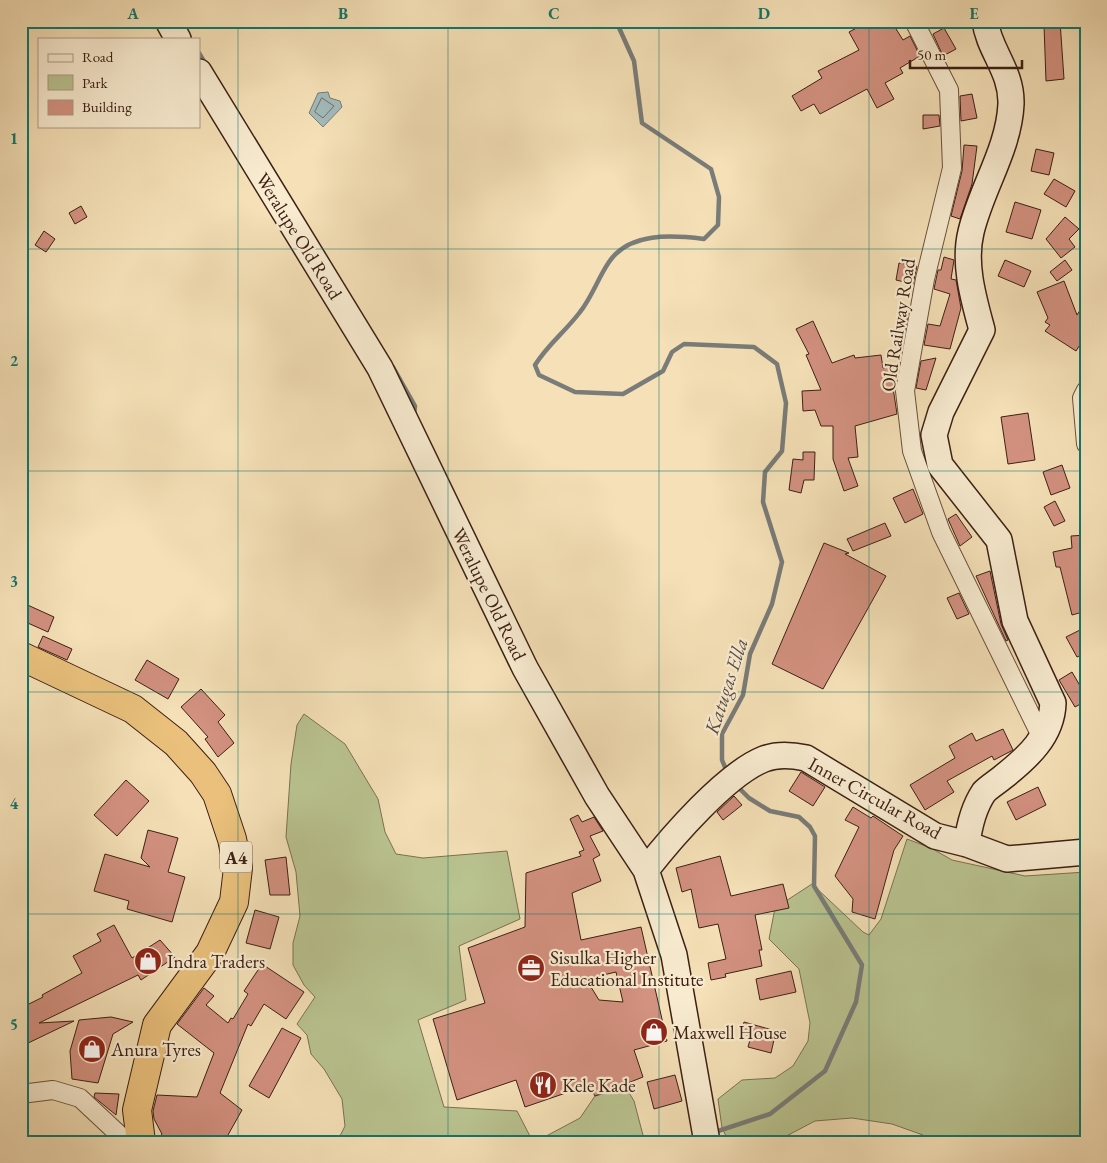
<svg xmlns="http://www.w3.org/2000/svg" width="1107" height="1163" viewBox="0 0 1107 1163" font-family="'EB Garamond',serif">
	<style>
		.green { fill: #b9c390; stroke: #7a7252 }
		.water { fill: #a2baba; stroke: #797c78 }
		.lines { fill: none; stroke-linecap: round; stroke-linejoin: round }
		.shore { stroke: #6f6d67; stroke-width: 1 }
		.stream { stroke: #797c78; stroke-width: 4.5 }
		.building { fill: #d39180; stroke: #3c2014; fill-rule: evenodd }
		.street-casing { stroke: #6a503d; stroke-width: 20 }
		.secondary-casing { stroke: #3c2014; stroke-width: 28 }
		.highway-casing { stroke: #3c2014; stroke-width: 30 }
		.street { stroke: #f8ebd0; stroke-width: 18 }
		.secondary { stroke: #f8ebd0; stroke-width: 25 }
		.highway { stroke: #eac07c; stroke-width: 28 }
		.grid { fill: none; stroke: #0f766e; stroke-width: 1; stroke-opacity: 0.55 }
		.labels { text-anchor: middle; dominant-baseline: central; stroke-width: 4.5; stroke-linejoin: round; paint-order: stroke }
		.shield { fill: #f8ebd0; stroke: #745d4c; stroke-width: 1 }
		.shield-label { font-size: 18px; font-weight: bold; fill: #3c2014 }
		.street-label { font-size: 19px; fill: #3c2014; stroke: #f8ebd0 }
		.poi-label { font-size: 19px; fill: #3c2014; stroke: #f8ebd0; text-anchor: start }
		.water-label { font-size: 20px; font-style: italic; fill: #5b4e46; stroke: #f8ebd0 }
		.neatline { fill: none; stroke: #0f766e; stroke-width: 2 }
		.grid-label { font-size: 16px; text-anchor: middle; font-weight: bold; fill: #0f766e }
	</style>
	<rect width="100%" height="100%" fill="#f5e0b7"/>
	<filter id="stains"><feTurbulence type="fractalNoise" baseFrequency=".004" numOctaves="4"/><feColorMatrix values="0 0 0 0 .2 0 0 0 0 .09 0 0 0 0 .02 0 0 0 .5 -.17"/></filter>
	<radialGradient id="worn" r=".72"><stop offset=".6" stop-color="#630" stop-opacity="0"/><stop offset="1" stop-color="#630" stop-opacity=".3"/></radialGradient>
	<path class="green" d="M304 714 345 744 378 799 385 832 396 854 423 858 507 851 520 919 459 946 466 1000 418 1020 444 1107 517 1111 533 1142H337L345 1126 342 1099 324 1069 311 1054 307 1035 297 1024 315 997 304 985 293 965V943L300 916 296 872 286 837 291 764 297 725Z
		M907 839 931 848 952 860 1025 876 1086 872V1142H927L923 1135 892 1124 852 1118 815 1121 775 1142H745L741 1137 729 1142 722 1128 718 1099 742 1080 775 1078 793 1066 808 1041 810 1023 799 969 769 939 775 908 812 884 863 932 869 935 881 919Z
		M628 1091 634 1101 644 1139 643 1142H535L580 1118 595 1096 610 1092Z"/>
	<path class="water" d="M328 92 330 98 340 101 342 107 323 127 309 113 318 93Z"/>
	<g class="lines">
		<path class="shore" d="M322 98 334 106 323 118 315 112Z"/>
		<path class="stream" d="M616 21 634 61 642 123 711 169 719 197 718 225 704 239C672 235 629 232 609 262 598 278 592 297 580 312 565 332 549 343 535 365L539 375 575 392 623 394 663 371 672 352 684 344 754 347 777 364 786 403 782 451 765 472 763 502 782 562 772 604 750 654 743 695 722 734V760L727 772
			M199 53 206 65
			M393 367 415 406 414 416
			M712 1133 770 1114 825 1071 856 1002 862 965 814 886 815 836 810 827 799 817 770 811 749 798 737 786
			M669 1142 698 1138"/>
	</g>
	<path class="building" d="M881 21H891L903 40 910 36 920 56 900 68 903 73 885 83 894 99 877 108 867 89 820 114 814 104 801 111 792 96 822 78 818 71 859 50 849 32 866 23 868 27Z
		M1048 21H1060L1064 79 1046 81 1044 25H1048Z
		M944 28 956 49 943 56 933 34Z
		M972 94 977 118 961 121 960 96Z
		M923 115H939L940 126 923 129Z
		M964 145 977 146 972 184 960 219 951 216 962 171Z
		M1036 149 1054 153 1049 175 1031 171Z
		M1054 179 1075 191 1066 207 1044 194Z
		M1015 202 1041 210 1032 239 1006 232Z
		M81 206 87 217 75 224 69 213Z
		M1065 217 1079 229 1069 239 1075 247 1061 258 1046 239Z
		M44 231 55 239 46 252 35 245Z
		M944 257 954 260 951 279 956 280 961 308 950 349 924 345 928 324 940 326 950 294 934 289 938 270H941Z
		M1005 260 1031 271 1024 287 998 276Z
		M1065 260 1072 270 1057 281 1050 272Z
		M899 263 917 266 913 284 896 280Z
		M1064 281 1077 315 1086 301V346L1081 343 1076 351 1045 331 1050 325 1045 322 1048 318 1037 292Z
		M902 309H909L903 342 895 341Z
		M813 321 832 363 854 355 855 358 881 355 883 368 897 366 896 382 892 381 897 414 855 426 858 457 848 458 858 486 844 491 833 459V426H821L815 410 803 411 802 391 821 390 806 355 809 354 796 329Z
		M936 358 926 390 916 388 921 361Z
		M1028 413 1035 460 1008 464 1001 417Z
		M803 452H815L814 480H804L801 493 789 490 793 459 803 460Z
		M1062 465 1070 488 1051 495 1043 472Z
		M913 489 923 514 905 523 893 498Z
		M1055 501 1065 521 1054 526 1044 507Z
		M956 514 972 537 960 546 948 519Z
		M885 523 891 536 853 551 847 539Z
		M1086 535V611L1072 615 1060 567H1056L1053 552 1072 548 1071 536Z
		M824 543 849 553 845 554 886 576 823 689 772 664Z
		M990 571 1001 624 1008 640 1006 641 976 576Z
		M959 593 969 614 957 619 947 598Z
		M21 602 54 617 48 632 21 620Z
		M1086 627V653L1077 657 1066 637Z
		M43 636 72 649 67 660 38 647Z
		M147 660 179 679 168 699 135 680Z
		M1072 672 1086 696V701L1075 707 1059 680Z
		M201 689 225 715 218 722 234 743 218 757 205 739 208 737 181 707Z
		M1003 729 1013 750 994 760 992 756 947 781 954 792 925 810 910 785 955 758 949 746 972 733 976 741Z
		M801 772 825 787 813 806 789 791Z
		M126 780 149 801 117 836 94 815Z
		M1038 787 1046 805 1016 820 1007 802Z
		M734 796 742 805 723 820 717 812Z
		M853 807 871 818 873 816 903 836 894 850 875 919 852 912 853 899 835 876 859 827 845 820Z
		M578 815 582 822 594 817 603 831 590 836 600 855 593 859 601 881 572 893 581 940 641 927 667 1041 634 1050 643 1077 595 1096 589 1085 525 1107 516 1080 457 1100 433 1019 485 1003 468 948 525 927 526 873 581 856 579 852 584 850 570 819ZM616 972 623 1002 599 1000 586 979Z
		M148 830 178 838 168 872 185 877 172 922 127 909 129 901 94 891 105 854 150 867 141 858Z
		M720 856 731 896 783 884 789 908 755 915 762 950H759L762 966 725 974 726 977 711 980 708 963 726 959 718 924 699 928 691 889 682 892 676 868Z
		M286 857 290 895H270L265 860Z
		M255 910 279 917 270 949 246 943Z
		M114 925 132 958 160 940 175 957 141 980 138 975 39 1023 74 1021 24 1045 21 1038V1008L43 997 42 995 82 973 73 956 101 941 97 934Z
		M262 964 304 992 286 1019 264 1004 251 1026 248 1024 220 1093 242 1110 224 1142H156L162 1134 154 1119 153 1111 157 1095 197 1097 214 1053 177 1024 204 988 214 996 206 1005 228 1023 231 1018 233 1019 248 994 244 991Z
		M791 971 796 992 760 1000 756 979Z
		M111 1017 133 1022 113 1034 98 1083 72 1079 70 1051 79 1020Z
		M744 1022 776 1031 771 1053 748 1047 751 1036 741 1033Z
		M282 1028 301 1038 269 1098 249 1086Z
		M675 1075 682 1101 654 1109 647 1082Z
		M95 1093 119 1094 116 1115 94 1097Z"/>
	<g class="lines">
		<g class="street-casing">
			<path id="street" d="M914 21 949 90 952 168 925 279 905 391 912 451 941 532 1042 738
				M1086 390 1082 398 1086 444
				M21 1094 53 1090 80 1098 127 1142"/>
		</g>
		<g class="secondary-casing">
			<path id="secondary" d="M168 21 178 39
				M199 72 380 368 525 668 597 796 646 870 674 955 707 1142
				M967 844C969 827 974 807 984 792 989 787 997 782 1003 777 1027 758 1052 736 1053 703L1015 621 999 540 940 465 934 435 941 412 982 330C974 300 963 264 971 232 981 189 1009 149 1011 104 1012 71 989 51 985 21
				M646 870C671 838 726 774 764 759 777 754 792 755 806 758L935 836 967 844 1007 859 1086 852"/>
		</g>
		<g class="highway-casing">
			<path id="highway" d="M21 656 133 709 176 743 203 773 217 794 232 839 238 868 234 902 210 953 157 1025 137 1110 141 1142"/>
		</g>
		<use href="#street" class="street"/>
		<use href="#secondary" class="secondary"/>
		<use href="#highway" class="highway"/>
	</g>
	<path class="grid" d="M238 21V1142M448 21V1142M659 21V1142M869 21V1142M21 249H1086M21 471H1086M21 692H1086M21 914H1086"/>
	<defs>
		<g id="shop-disc" transform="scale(1.4375)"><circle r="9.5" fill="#8f2418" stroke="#f8ebd0"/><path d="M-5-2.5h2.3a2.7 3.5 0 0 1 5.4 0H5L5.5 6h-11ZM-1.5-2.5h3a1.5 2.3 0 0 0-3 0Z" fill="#fff"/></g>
		<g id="office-disc" transform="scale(1.4375)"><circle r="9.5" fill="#8f2418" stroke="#f8ebd0"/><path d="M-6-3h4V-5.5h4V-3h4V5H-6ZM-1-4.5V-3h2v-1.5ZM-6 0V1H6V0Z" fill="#fff"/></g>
		<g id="restaurant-disc" transform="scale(1.4375)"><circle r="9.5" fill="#8f2418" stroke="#f8ebd0"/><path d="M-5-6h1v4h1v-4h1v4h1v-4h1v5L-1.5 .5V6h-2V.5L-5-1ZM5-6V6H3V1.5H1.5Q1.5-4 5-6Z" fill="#fff"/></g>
	</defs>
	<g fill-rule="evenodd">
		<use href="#shop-disc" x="148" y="961"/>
		<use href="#office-disc" x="531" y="968"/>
		<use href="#shop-disc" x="654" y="1032"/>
		<use href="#shop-disc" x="92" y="1049"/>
		<use href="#restaurant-disc" x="543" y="1085"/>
	</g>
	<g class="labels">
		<rect class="shield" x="220" y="841.5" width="32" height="31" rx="4"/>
		<g class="shield-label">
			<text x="236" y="857">A4</text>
		</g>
		<g class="street-label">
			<text transform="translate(299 236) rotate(58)">Weralupe Old Road</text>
			<text transform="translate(898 325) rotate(-81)">Old Railway Road</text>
			<text transform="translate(489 594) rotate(64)">Weralupe Old Road</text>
			<text transform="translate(875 798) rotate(29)">Inner Circular Road</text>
		</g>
		<g class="poi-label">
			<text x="550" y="957">Sisulka Higher<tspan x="550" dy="22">Educational Institute</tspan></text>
			<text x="167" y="961">Indra Traders</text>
			<text x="673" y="1032">Maxwell House</text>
			<text x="111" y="1049">Anura Tyres</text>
			<text x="562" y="1085">Kele Kade</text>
		</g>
		<g class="water-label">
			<text transform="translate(726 686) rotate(-72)">Katugas Ella</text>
		</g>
	</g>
	<rect width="1107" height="1163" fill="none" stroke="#f5e0b7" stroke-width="55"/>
	<rect x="38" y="38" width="162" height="90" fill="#f8ebd0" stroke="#ad9a85"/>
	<rect x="48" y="54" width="25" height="8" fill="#f8ebd0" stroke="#ad9a85"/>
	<text x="82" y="62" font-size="15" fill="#3c2014">Road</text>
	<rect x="48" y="75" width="25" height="15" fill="#b9c390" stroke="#ad9a85"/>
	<text x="82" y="88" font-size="15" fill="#3c2014">Park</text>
	<rect x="48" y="100" width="25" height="15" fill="#d39180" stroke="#ad9a85"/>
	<text x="82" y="112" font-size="15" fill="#3c2014">Building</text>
	<path d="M910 60v8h112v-8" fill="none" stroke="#3c2014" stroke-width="2.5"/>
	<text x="917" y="60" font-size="15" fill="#3c2014" stroke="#f8ebd0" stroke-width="4" paint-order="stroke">50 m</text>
	<rect x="28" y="28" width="1052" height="1108" class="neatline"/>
	<g class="grid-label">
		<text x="133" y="19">A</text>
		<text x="343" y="19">B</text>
		<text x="554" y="19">C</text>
		<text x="764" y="19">D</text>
		<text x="974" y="19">E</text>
		<text x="14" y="144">1</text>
		<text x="14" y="366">2</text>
		<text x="14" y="587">3</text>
		<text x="14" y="809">4</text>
		<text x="14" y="1030">5</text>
	</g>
	<rect width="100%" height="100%" filter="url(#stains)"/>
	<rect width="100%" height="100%" fill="url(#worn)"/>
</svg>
